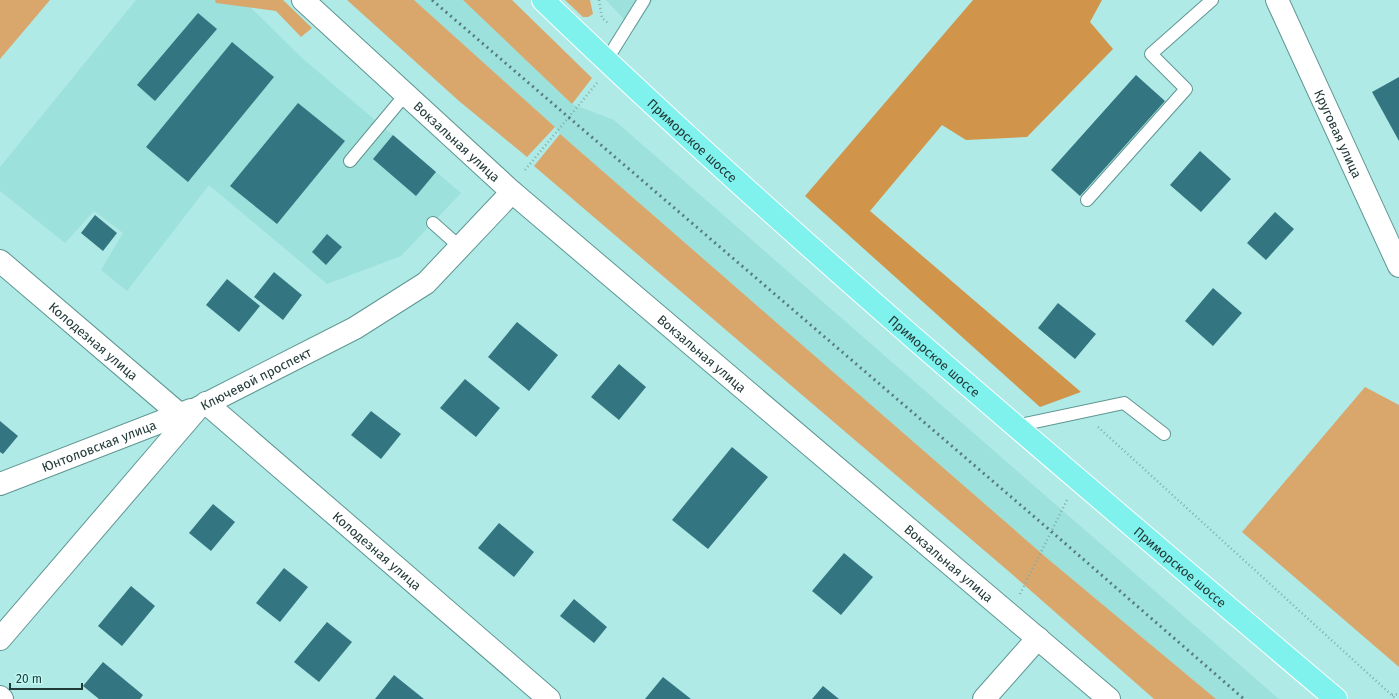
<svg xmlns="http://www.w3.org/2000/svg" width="1399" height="699" viewBox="0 0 1399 699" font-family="'Fira Sans',sans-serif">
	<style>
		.built { fill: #9ce1db }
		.green { fill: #d9a66b }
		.forest { fill: #d0954b }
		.building { fill: #337681 }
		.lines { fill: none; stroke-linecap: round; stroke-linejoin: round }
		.lane-casing { stroke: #5e9692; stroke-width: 14 }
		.street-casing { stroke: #5e9692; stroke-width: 24 }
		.primary-casing { stroke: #fff; stroke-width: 24 }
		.path { stroke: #80aeab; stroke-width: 2.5; stroke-dasharray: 1 3; stroke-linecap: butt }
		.lane { stroke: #fff; stroke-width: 12 }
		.street { stroke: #fff; stroke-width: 22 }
		.primary { stroke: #80f2ee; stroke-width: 22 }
		.rail { stroke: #587c7a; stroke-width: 3; stroke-dasharray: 2 4; stroke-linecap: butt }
		.labels { text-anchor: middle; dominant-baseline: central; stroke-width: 4; stroke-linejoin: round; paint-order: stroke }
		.street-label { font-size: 13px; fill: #223a38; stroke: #bdf8f3 }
	</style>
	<rect width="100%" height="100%" fill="#b0eae6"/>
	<path class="built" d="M136 0H243L302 58 461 193 401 256 327 284 209 185 127 291 101 270 123 233 94 211 65 243 0 191V167Z
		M414 0H463L572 104 614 120 1279 699H1216L1048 559 560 134 555 127Z
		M606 0H653L634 30Z"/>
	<path class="green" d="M0 0H50L0 59Z
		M215 0H283L312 28 301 37 276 11 216 3Z
		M347 0H414L555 127 527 157 459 101Z
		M463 0H512L592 78 572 104Z
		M565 0H590L593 14 588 17H583Z
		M560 134 1048 559 1216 699H1154L1013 575 534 166Z
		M1365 387 1399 405V667L1242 532Z"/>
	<path class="forest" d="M973 0H1102L1090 22 1113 49 1027 137 966 140 942 125 870 211 1081 392 1040 407 805 196Z"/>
	<path class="building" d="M198 13 217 29 155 101 137 85Z
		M232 42 274 77 188 182 146 147Z
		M1136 75 1165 101 1080 196 1051 170Z
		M1399 77V141L1372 92Z
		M298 103 345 141 277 224 230 186Z
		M393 135 436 172 416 196 373 159Z
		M1200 151 1231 179 1201 212 1170 185Z
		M1275 212 1294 229 1266 260 1247 243Z
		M95 215 117 233 103 251 81 233Z
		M327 234 342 247 326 265 312 252Z
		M274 272 302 295 283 320 254 297Z
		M227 279 260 306 239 332 206 305Z
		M1213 288 1242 313 1213 346 1185 321Z
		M1058 303 1096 334 1075 359 1038 328Z
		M517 322 558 355 529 391 488 357Z
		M619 364 646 387 619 420 591 397Z
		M465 379 500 408 476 437 440 408Z
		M371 411 401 434 381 459 351 435Z
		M0 421 18 436 3 454 0 452Z
		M732 447 768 477 708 549 672 520Z
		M213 504 235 522 211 551 189 533Z
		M499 523 534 552 514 577 478 548Z
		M844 553 873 577 841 615 812 591Z
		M284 568 308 587 280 622 256 603Z
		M131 586 155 606 122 646 98 626Z
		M574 599 607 627 594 643 560 616Z
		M327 622 352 642 319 682 294 662Z
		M103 662 143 695 140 699H99L83 686Z
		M394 675 424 699H375Z
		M663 677 691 699H645Z
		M823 686 839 699H812Z"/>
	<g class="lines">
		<g class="lane-casing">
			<path id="lane" d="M606 61 644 0
				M350 161 405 95
				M1087 200 1186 89 1151 54 1212 0
				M433 223 460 247
				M1016 426 1124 403 1164 434"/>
		</g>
		<g class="street-casing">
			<g id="street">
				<path id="s1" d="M303 0 512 192 1109 699"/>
				<path id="s2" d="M1277 0 1399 266"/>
				<path id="s3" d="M0 261 178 413 185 423"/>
				<path id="s4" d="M206 403 549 699"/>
				<path id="s5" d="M0 484 191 410"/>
				<path id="s6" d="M0 639 198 408 355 328 426 283 512 192"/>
				<path d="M0 697 2 699"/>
				<path d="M984 699 1038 638"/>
			</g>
		</g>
		<g class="primary-casing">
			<g id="primary">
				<path id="s7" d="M543 0C797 245 1068 471 1336 699"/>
			</g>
		</g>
		<path class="path" d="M599 0 602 18 608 23
			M525 170 597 83
			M1098 427 1396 699
			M1020 594 1067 500
			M1392 695 1399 694"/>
		<use href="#lane" class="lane"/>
		<use href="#street" class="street"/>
		<use href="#primary" class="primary"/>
		<path class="rail" d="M432 0 1052 532 1244 699"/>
	</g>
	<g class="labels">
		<g class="street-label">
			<text stroke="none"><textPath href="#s2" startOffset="147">Круговая улица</textPath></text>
			<text stroke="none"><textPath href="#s7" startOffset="205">Приморское шоссе</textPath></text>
			<text stroke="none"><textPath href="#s1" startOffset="209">Вокзальная улица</textPath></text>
			<text stroke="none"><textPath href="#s3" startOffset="123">Колодезная улица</textPath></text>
			<text stroke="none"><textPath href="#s1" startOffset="533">Вокзальная улица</textPath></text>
			<text stroke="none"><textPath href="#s7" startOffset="529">Приморское шоссе</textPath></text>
			<text stroke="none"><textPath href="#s6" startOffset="369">Ключевой проспект</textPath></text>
			<text stroke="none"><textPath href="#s5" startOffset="106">Юнтоловская улица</textPath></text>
			<text stroke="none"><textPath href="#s4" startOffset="226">Колодезная улица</textPath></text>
			<text stroke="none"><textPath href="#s1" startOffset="857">Вокзальная улица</textPath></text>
			<text stroke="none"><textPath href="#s7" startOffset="853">Приморское шоссе</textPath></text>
		</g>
	</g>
	<path d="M10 683v6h72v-6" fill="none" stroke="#223a38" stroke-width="2"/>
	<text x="16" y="683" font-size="12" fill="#223a38" stroke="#bdf8f3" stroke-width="3" paint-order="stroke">20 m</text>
</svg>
